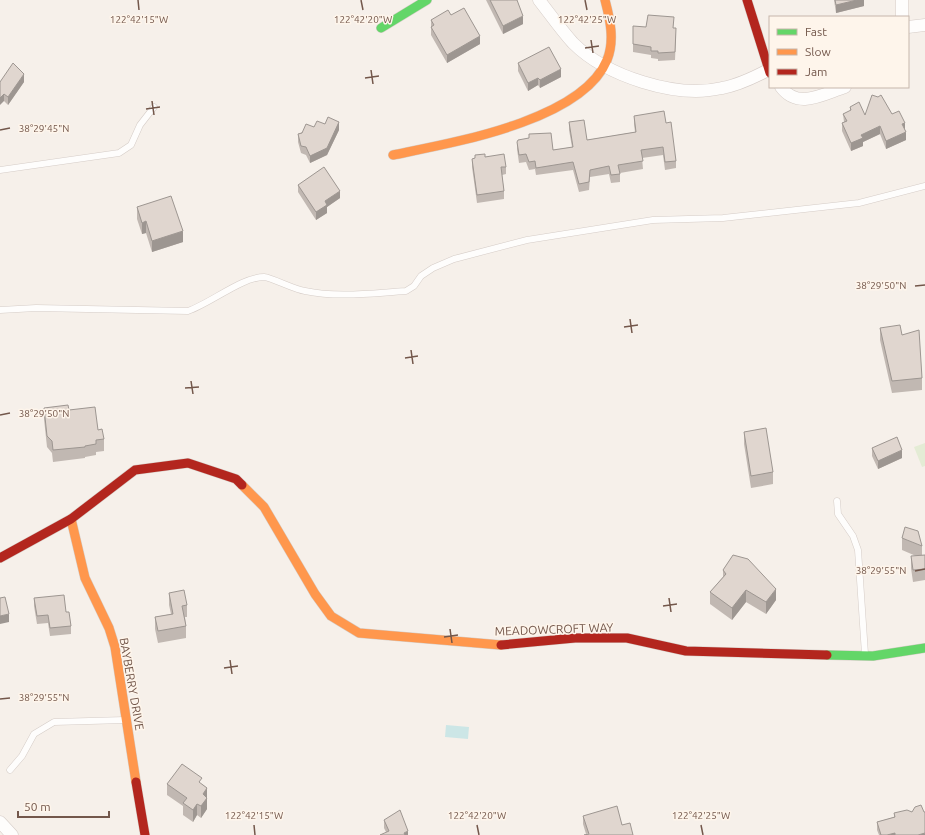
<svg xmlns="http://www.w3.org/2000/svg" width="925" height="835" viewBox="0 0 925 835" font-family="Ubuntu,sans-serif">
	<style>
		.green { fill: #e4ecd5 }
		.water { fill: #cce6e6 }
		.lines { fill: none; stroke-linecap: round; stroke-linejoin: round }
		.lane-casing { stroke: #d5ccc7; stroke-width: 7 }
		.street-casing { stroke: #d5ccc7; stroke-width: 13 }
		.fast-casing { stroke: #d5ccc6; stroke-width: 10 }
		.slow-casing { stroke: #d5ccc6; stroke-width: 10 }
		.jam-casing { stroke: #d5ccc6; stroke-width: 10 }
		.lane { stroke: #fefdfc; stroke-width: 6 }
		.street { stroke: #fefdfc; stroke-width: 12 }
		.fast { stroke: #63d668; stroke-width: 9 }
		.slow { stroke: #ff974d; stroke-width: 9 }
		.jam { stroke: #b3261e; stroke-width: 9 }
		.wall { fill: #c1b8b2 }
		.shaded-wall { fill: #9d9691 }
		.building { fill: #e0d6cf; stroke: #9d9691 }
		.ticks { fill: none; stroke: #73574b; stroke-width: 1.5 }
		.labels { text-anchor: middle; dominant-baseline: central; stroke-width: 3; stroke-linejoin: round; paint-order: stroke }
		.street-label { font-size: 12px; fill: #73574b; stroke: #fef5eb }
		.ticks-label { font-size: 10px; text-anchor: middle; fill: #73574b; stroke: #fef5eb; stroke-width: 3; stroke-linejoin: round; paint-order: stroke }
	</style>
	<rect width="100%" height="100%" fill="#f6f0ea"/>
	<path class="green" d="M925 443V466L922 467 914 447Z"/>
	<path class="water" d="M446 725 469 727 468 739 445 737Z"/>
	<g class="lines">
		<g class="lane-casing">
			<path id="lane" d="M0 170 119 153 131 145 140 125 154 107
				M0 310 36 308 188 311C211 303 242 277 264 277 273 278 293 289 305 291 338 298 373 293 406 291L414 286 421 276 433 268 454 259 527 240 653 220 723 218 859 203 925 186
				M837 501 838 514 853 536 858 550 865 654
				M10 770 22 756 34 734 54 722 125 720"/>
		</g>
		<g class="street-casing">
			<path id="street" d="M539 0C550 14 561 30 573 43 606 76 676 99 722 88 739 85 755 77 770 69
				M902 17V0
				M908 27 925 25
				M781 87C798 110 823 94 845 87
				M0 822 12 835"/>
		</g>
		<g class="fast-casing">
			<path id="fast" d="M381 28 427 0
				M827 655 873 656 925 648"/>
		</g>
		<g class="slow-casing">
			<path id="slow" d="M393 155C451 143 582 121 607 60 615 41 610 19 605 0
				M242 485 264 507 315 594 331 616 359 633 501 645
				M71 519 85 578 109 628 115 647 136 782"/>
		</g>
		<g class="jam-casing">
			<path id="jam" d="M747 0 770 73
				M0 558 71 519 135 470 188 463 236 479 242 485
				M501 645 575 638H627L686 651 827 655
				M136 782 145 835"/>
		</g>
		<use href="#lane" class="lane"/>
		<use href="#street" class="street"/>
		<use href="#fast" class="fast"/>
		<use href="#slow" class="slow"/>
		<use href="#jam" class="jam"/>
	</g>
	<path class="wall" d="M486 0H517L523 24 503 34Z
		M834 0H864V6L836 13Z
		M451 15 480 44 447 63 431 35V20Z
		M674 28 676 36 675 60 658 61V59L651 58V55L633 52V44Z
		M518 63 561 77 540 88 538 85 528 91 518 71Z
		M0 82H24L8 105 4 101Z
		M850 107 865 115 892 114 905 130 906 140 886 149 880 134 863 142V146L851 151 842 131V123L844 122 843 114 850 111Z
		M634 116 666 123 676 161V168L665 170 663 155 642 158 643 169 620 173V182L611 183 609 174 590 177 589 190 579 192 573 170 536 175 535 169 529 170 526 162 519 163 517 149V142L529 138V134L553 150 572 147 569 130V122L587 140 635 132 634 124Z
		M314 127 339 130 327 155 310 163 306 155 301 153 298 142V134Z
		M475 155 485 157 506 167V174L502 175 504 191V199L477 203 472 167V159L475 158Z
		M298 185 340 198 327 207V213L316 220 298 192Z
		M137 207 183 242 152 252 146 233 142 234 137 219Z
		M880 328 902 335 922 378V390L892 393 880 340Z
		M44 408 69 410 98 430 104 439V451L96 452V455L85 457V458L53 462 52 453 47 447 44 419Z
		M744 432 773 472V484L751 488 744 444Z
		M872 448 902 458 878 469 872 456Z
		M902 538 922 546V555H925V580L913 582 911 568V556H916L902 550Z
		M723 570 776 600 766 614 746 602 732 620 710 604V592L723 577Z
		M169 593 187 605V617H185L186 626V638L158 643 155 629V617L171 614 169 605Z
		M34 598 66 612 71 626V634L50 636 48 623 37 624 34 606Z
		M167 784H202L207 788V809L201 818 197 815 193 822 183 815V806L167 795Z
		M894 813 925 835H879L877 830V822L894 817Z
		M583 816 622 825 586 834 583 824Z
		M384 820 408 835 386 832 384 828Z"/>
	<path class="shaded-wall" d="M857 0H864V6L836 13V5Z
		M523 16V24L503 34V26Z
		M480 36V44L447 63V55Z
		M561 69V77L540 88V80Z
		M24 74V82L8 105V97Z
		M538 78V85L528 91V83Z
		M4 94V101L0 105V98Z
		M339 122V130L327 155 310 163V156Z
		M905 123V131L902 124Z
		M880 126V134L863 142V146L851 151V143L861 135Z
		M906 132V140L886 149V141Z
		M340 191V198L327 207V213L316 220V212L325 201Z
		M146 221V233L142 234V223Z
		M183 231V242L152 252V241Z
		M902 450V458L878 469V461Z
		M776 589V600L766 614V602Z
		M746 590V602L732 620V608Z
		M9 614V622L0 624V616Z
		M207 788V809L201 818V806L203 794Z
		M197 804V815L193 822V810Z
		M408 831V835H404V833Z
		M895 833V835H887Z
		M925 833V835H918Z"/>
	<path class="building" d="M490 0H517L523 16 503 26Z
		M835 0H857L836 5Z
		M464 8 480 36 447 55 431 27 434 25 431 20 448 10 451 15Z
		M648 15 674 17 673 28H676L675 52 658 53V51H651V47L633 44V26L646 27Z
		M549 47 561 69 540 80 538 78 528 83 518 63Z
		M13 63 24 74 8 97 4 94 0 98V82Z
		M872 95 878 97 881 95 892 114 899 111 905 123 902 124 906 132 886 141 880 126 861 135 863 138 851 143 842 123 847 121 843 114 851 110 850 107 859 102 865 115Z
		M664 111 666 123 671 122 676 161 665 162 663 147 641 150 643 161 618 165 620 174 611 175 609 166 590 170 589 182 579 184 573 162 536 168 535 161 529 162 526 154 519 155 517 142 518 140 529 138V134L551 133 553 150 573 147 569 122 584 120 587 140 636 132 634 116Z
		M328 117 339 122 327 148 310 156 306 147 301 146 298 134 302 133 306 124 314 127 317 121 325 124Z
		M485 154V157L504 154 506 167H501L504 191 477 195 472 159 475 158V155Z
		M324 167 340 191 325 201 327 205 316 212 298 185Z
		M171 196 183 231 152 241 146 221 142 223 137 207Z
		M900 325 902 335 919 330 922 378 892 381 880 328Z
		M68 405 69 410 95 407 98 430 102 429 104 439 96 440V444L85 446V447L53 450 52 441 47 436 44 408Z
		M766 428 773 472 751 476 744 432Z
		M897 437 902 450 878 461 872 448Z
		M905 527 918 531 922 546 902 538Z
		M733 555 748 559 776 589 766 602 746 590 732 608 710 592 726 574 723 570Z
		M925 555V569L913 570 911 556Z
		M184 590 187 605 182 606 186 626 158 631 155 617 173 614 169 593Z
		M64 595 66 612H69L71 626 50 628 48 615 37 616 34 598Z
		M5 597 9 614 0 616V598Z
		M182 764 202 778 199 782 207 788 203 794 207 798 201 806 197 804 193 810 183 803 187 798 167 784Z
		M921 805 924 812H925V833L918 835H895V833L887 835H881L877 822 895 817 894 813 907 810 912 812 915 807Z
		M617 806 622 825 630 823 633 835H584L589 834 583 816Z
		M400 810 408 831 404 833 405 835H380L389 831 384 820Z"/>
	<path class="ticks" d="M138 0 139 10M361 0 363 10M585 0 587 10M591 40 593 53M585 48 599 46M371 70 373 84M365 78 379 76M152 101 154 115M146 109 160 107M0 130 10 128M915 286 925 285M630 319 632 333M624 327 638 325M411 350 413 364M405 358 418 356M191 381 193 394M185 388 199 387M0 415 10 413M915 571 925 569M669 598 671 612M663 606 677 604M450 629 452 643M444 637 458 635M230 660 232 674M224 668 238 666M0 699 10 698M254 825 255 835M477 825 479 835M701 825 703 835"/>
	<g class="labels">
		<g class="street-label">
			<text transform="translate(554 629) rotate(-2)">MEADOWCROFT WAY</text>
			<text transform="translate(132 684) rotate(80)">BAYBERRY DRIVE</text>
		</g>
	</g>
	<g class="ticks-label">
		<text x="139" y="23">122°42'15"W</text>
		<text x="363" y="23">122°42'20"W</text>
		<text x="587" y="23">122°42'25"W</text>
		<text x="44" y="132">38°29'45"N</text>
		<text x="881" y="289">38°29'50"N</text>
		<text x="44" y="417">38°29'50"N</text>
		<text x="881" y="574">38°29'55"N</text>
		<text x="44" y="701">38°29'55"N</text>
		<text x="254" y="819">122°42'15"W</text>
		<text x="477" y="819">122°42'20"W</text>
		<text x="701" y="819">122°42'25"W</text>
	</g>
	<rect x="769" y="16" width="140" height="72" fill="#fef5eb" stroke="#c6b6ab"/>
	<rect x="777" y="29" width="20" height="6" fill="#63d668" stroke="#c6b6ab"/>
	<text x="805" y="36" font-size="12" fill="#73574b">Fast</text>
	<rect x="777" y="49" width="20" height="6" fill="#ff974d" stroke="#c6b6ab"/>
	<text x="805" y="56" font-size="12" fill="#73574b">Slow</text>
	<rect x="777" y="69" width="20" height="6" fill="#b3261e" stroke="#c6b6ab"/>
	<text x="805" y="76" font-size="12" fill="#73574b">Jam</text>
	<path d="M18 811v6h91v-6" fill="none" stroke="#73574b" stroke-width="2"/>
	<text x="24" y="811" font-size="12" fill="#73574b" stroke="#fef5eb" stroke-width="3" paint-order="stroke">50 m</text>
</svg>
